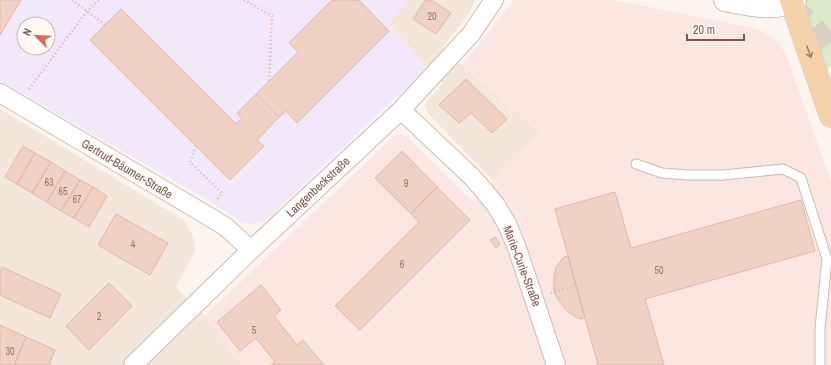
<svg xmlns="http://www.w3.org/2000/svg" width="831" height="365" viewBox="0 0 831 365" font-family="'Archivo Narrow',sans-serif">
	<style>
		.residential { fill: #f3e6db }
		.commercial { fill: #fbe6e1 }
		.education { fill: #f1e9f9; fill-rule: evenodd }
		.green { fill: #daeacb }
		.building { fill: #f0d2c5; stroke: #e2b7a7 }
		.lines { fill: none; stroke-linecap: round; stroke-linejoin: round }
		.tertiary-tunnel { stroke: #dbcec6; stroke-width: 22; stroke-dasharray: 22 11; stroke-linecap: butt }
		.service-casing { stroke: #cebcb2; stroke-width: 11 }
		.minor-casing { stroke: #cebcb2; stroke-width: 20 }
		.tertiary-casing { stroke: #cebcb2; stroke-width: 24 }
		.primary-casing { stroke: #d9d1ce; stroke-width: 24 }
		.path { stroke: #d6b5a8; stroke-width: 2.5; stroke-dasharray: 1 3; stroke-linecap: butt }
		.service { stroke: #fff; stroke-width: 9 }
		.minor { stroke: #fff; stroke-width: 18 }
		.tertiary { stroke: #fff; stroke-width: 22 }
		.primary { stroke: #f6d2aa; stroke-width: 22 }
		.oneway { stroke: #9d7e6b }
		.labels { text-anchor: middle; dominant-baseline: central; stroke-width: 3; stroke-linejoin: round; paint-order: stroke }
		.number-label { font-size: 10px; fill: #95786d }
		.street-label { font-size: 12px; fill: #775a50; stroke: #fef9f3 }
	</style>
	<rect width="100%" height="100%" fill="#fcf4ed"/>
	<path class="residential" d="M407 0H475L469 14 442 48 542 133 493 181 428 113 426 109 425 105 427 101 443 83 427 68 389 23Z
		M0 109 184 220 193 236 195 245 194 253 176 287 205 316 242 365H0Z"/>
	<path class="commercial" d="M514 0H612L753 28 765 33 778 42 786 55 831 181V365H242L205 316 393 137 397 135H402L407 137 472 201 542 134 462 65Z"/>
	<path class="education" d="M0 0H407L389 23 427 68 268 218 261 222 252 224 243 223 203 197 0 81ZM24 24H48V48H24Z"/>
	<path class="green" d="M804 0H831V66L826 69Z"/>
	<path class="building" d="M0 0H21L0 35Z
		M332 0H359L389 31 297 123 286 111 279 117 256 94 298 52 289 43Z
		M425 0H431L451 13 436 34 413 19Z
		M121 9 236 124 242 118 237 113 256 94 279 117 257 140 264 146 230 180 90 40Z
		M466 79 507 119 492 133 471 113 459 123 439 105Z
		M23 146 35 153 17 184 5 177Z
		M402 151 437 187 411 214 375 178Z
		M35 153 51 162 32 193 17 184Z
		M51 162 65 171 47 202 32 193Z
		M65 171 80 180 61 211 47 202Z
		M80 180 93 187 74 218 61 211Z
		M93 187 107 196 89 227 74 218Z
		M437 187 470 220 360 330 335 306 419 222 411 214Z
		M615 192 631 248 801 200 815 251 645 299 664 365H598L555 209Z
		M116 214 168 243 150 275 98 245Z
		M495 237 500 244 496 248 490 240Z
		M568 256 585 318 581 319 574 316 565 309 559 301 554 292V277L556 267 564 257Z
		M2 267 61 294 50 318 0 295V272Z
		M109 283 132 306 89 350 66 326Z
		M261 285 281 310 274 316 297 345 303 340 324 365H271L275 362 256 338 240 351 217 322Z
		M0 325 26 337 14 365H0Z
		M26 337 55 350 49 365H14Z"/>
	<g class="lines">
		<path class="tertiary-tunnel" d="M789 6C806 18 820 33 831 50"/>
		<g class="service-casing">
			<path id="service" d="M636 164 662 173 687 175H723L783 169 801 178 827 259 820 328V365"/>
		</g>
		<g class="minor-casing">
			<path id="minor" d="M0 93 208 216 226 227 251 250
				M401 110 471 176 480 186 495 204 507 224 517 248 556 365
				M133 365 251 250 401 110 471 34 494 0"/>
		</g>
		<g class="tertiary-casing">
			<path id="tertiary" d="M725 0C747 4 775 12 795 0"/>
		</g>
		<g class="primary-casing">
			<path id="primary" d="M791 0 831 116"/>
		</g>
		<path class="path" d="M72 0 105 25
			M244 0 272 16 269 82
			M29 89 87 11 99 0
			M196 146 190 162 222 193 216 201
			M551 293 576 285"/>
		<use href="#service" class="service"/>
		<use href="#minor" class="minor"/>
		<use href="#tertiary" class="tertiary"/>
		<use href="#primary" class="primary"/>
	</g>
	<defs><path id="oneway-shaft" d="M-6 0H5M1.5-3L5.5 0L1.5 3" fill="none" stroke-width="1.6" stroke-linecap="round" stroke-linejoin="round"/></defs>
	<use class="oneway" href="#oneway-shaft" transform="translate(809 52) rotate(71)"/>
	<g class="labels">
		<g class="number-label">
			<text x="432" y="16">20</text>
			<text x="49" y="182">63</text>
			<text x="406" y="183">9</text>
			<text x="63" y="191">65</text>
			<text x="77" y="199">67</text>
			<text x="133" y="244">4</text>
			<text x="402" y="264">6</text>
			<text x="659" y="270">50</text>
			<text x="99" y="316">2</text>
			<text x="254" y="330">5</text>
			<text x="10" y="351">30</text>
		</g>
		<g class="street-label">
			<text transform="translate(127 169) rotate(31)">Gertrud-Bäumer-Straße</text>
			<text transform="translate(318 187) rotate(-43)">Langenbeckstraße</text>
			<text transform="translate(522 266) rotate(69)">Marie-Curie-Straße</text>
		</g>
	</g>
	<g transform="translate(36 36) rotate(294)"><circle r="19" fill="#fef9f3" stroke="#c8b9b2"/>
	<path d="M0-3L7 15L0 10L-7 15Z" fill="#de6a5a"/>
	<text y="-6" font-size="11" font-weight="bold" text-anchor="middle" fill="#775a50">N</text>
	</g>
	<path d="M687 34v6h57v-6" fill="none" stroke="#775a50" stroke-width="2"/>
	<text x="693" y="34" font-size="12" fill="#775a50" stroke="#fef9f3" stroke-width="3" paint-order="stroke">20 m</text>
</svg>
